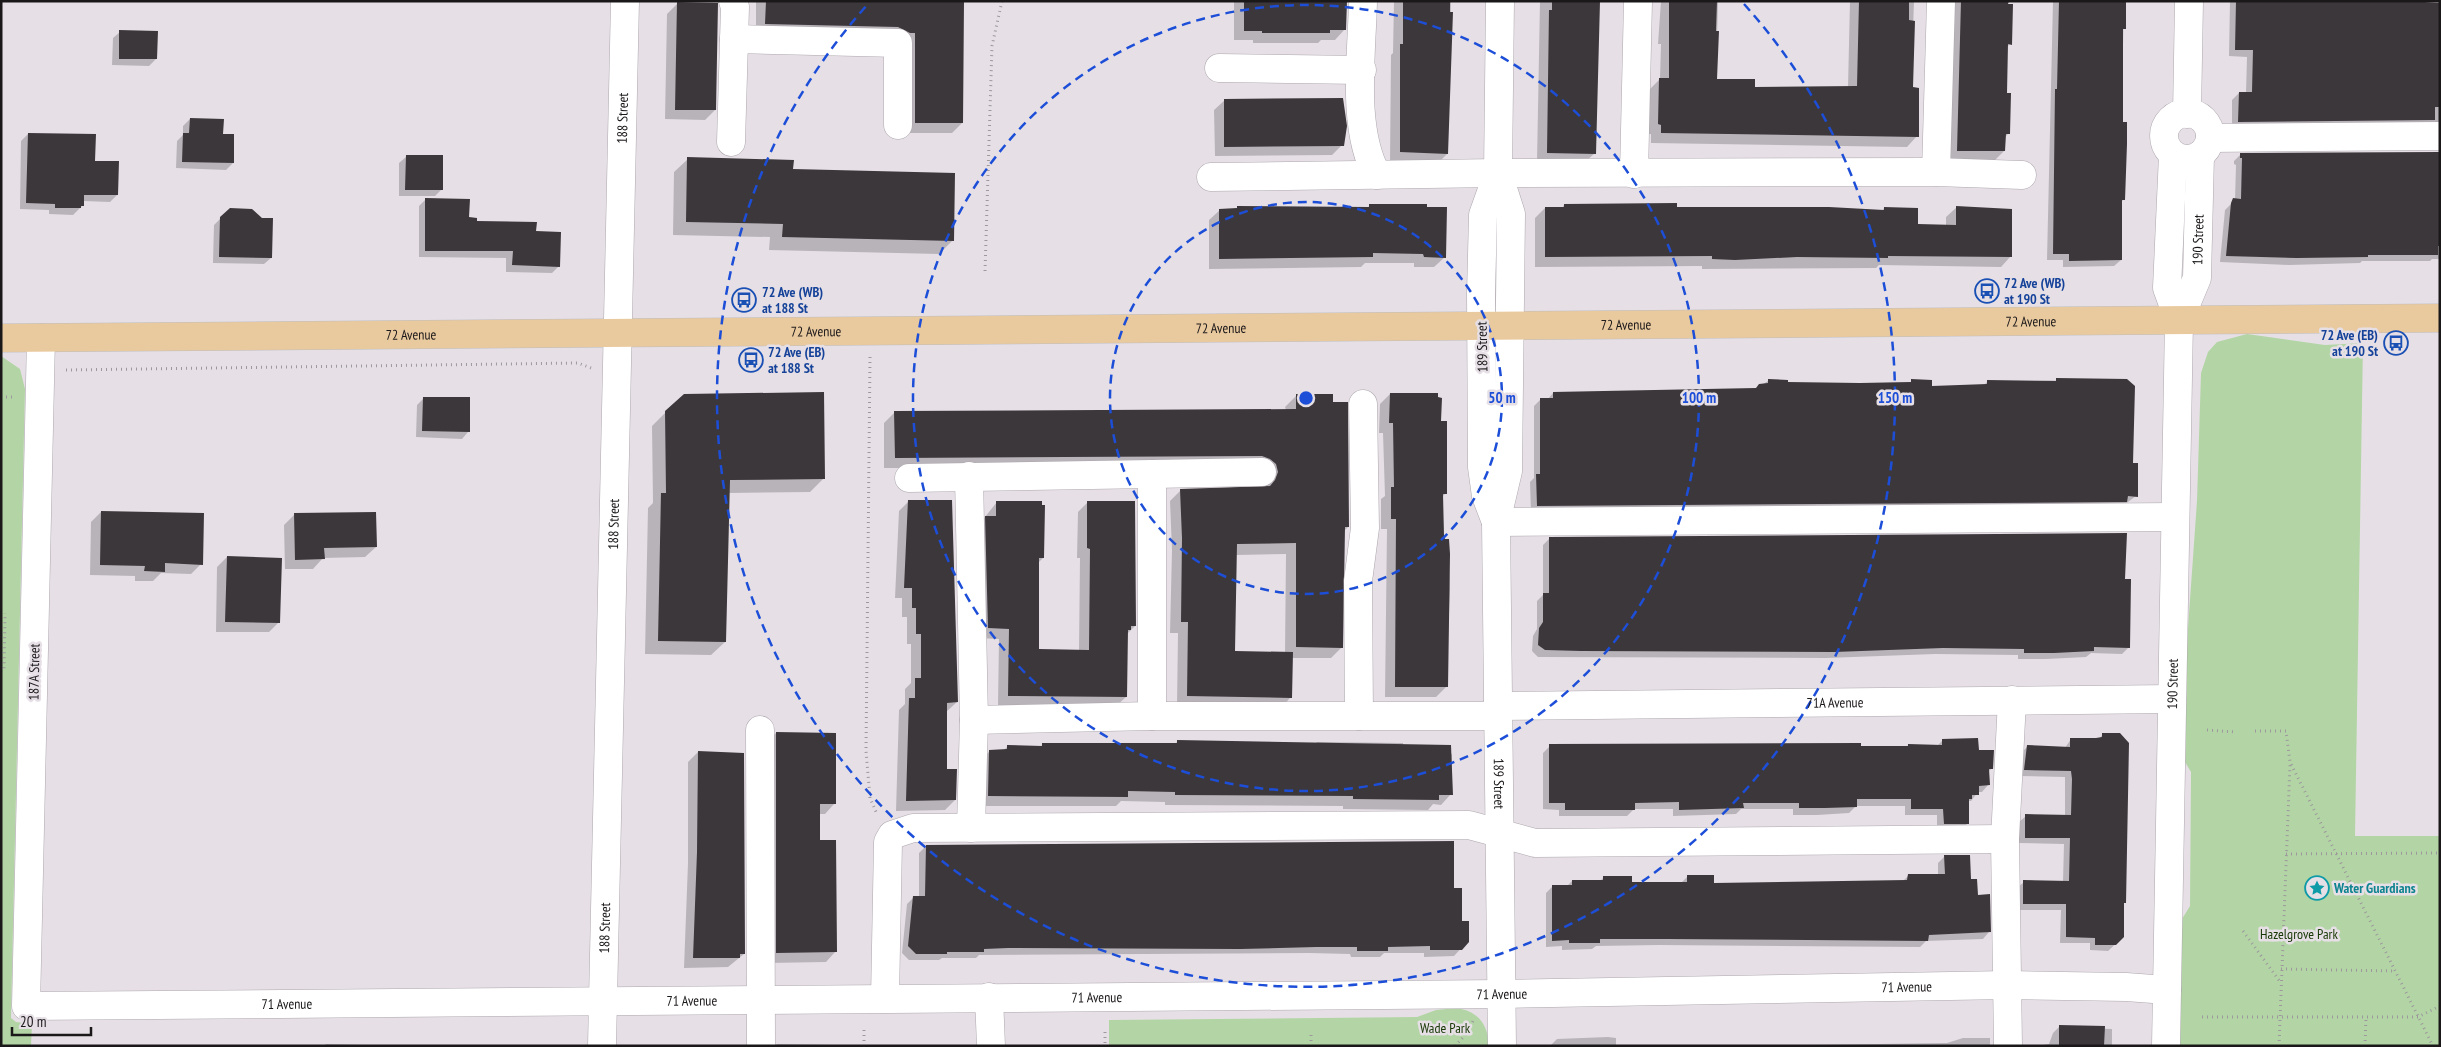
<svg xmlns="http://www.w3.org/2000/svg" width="2441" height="1047" viewBox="0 0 2441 1047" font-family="'PT Sans Narrow',sans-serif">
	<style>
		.green { fill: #b3d5a5 }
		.shadow { fill: #0003; fill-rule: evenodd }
		.building { fill: #3c373b }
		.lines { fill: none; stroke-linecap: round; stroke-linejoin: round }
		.minor-casing { stroke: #ada7ad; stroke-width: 29 }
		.major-casing { stroke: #bfbebf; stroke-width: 29 }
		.path { stroke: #9c989c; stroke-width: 3; stroke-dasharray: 1 4; stroke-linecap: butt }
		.minor { stroke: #fff; stroke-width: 28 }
		.major { stroke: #e9c99e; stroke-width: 28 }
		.ring { fill: none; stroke: #1d4ed8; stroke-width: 2.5; stroke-dasharray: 9 6 }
		.labels { text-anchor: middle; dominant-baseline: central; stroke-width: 5; stroke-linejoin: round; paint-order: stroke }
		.street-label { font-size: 14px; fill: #1b181a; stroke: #e6e0e6 }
		.transit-label { font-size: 14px; font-weight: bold; fill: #164399; stroke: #e6e0e6; text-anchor: start }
		.culture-label { font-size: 14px; font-weight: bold; fill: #0d838f; stroke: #e6e0e6; text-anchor: start }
		.park-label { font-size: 14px; fill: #173704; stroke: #e6e0e6 }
		.centre { fill: #1d4ed8; stroke: #e6e0e6; stroke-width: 2.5 }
		.ring-label { font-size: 15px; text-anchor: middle; font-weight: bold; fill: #1d4ed8; stroke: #e6e0e6; stroke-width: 5; stroke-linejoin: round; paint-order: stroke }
	</style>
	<rect width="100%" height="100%" fill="#e6e0e6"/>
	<path class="green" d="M2247 334 2325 345 2363 343 2355 836H2440V1046H2179L2182 919 2190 906 2191 772 2185 762 2187 642 2197 501 2201 373 2208 352 2217 342Z
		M1 356 20 369 25 389 11 1018 16 1022 32 1024 31 1046H1Z
		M1456 1008C1478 1011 1488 1024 1489 1046H1109V1020L1417 1017 1436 1010Z"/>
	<path class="shadow" d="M756 1H963L962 123 952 133H905L899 43 756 34Z
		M1234 1H1346L1345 29 1335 40H1321L1318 43H1253V40H1234Z
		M1394 1H1451L1447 154 1437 164 1390 162 1391 55 1393 53Z
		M1540 1H1598L1595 153 1584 163 1537 162Z
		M1661 1H1718L1716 80 1754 88 1848 87 1850 1H1914L1911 89 1917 136 1907 147 1651 143V134H1648L1649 90 1660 79 1661 44H1658Z
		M1951 1H2007L2010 44 2006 48 2005 95 2008 134 2004 138V151L1994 161 1947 160Z
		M2053 1H2124L2122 89 2124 199 2121 202V260L2114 266 2063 267V260H2047Z
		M2230 1H2408L2440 5V129L2232 128V100L2239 93H2246L2247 57 2229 56Z
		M677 4 715 110 705 120 665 119 667 14Z
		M120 32 156 59 149 66 112 65 113 38Z
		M1225 100 1342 145 1332 155 1215 156 1214 110Z
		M190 119 222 135 233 163 226 170 176 168 177 141 183 135V126Z
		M28 134 94 162 117 195 110 202 83 201V205L73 215 49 214V210L20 209 21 141Z
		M2440 153V259H2432L2430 261H2362L2360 263 2289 265 2220 262 2225 210 2235 200 2236 165 2234 164V161L2240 155Z
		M406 157 442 189 435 196H399V163Z
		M688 159 792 170 953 240 939 254 769 250 770 237 673 235 674 172Z
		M426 199 476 222 535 232 559 266 552 273 506 272V258L419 257V206Z
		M1370 205 1445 257 1434 267H1414V263H1365L1361 267 1209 269V220L1220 210 1367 209Z
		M1564 205 1882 211 1884 208 1917 226H1946V217L1957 207 2011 256 2001 267 1879 265 1876 268 1702 269V266L1535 267V218L1545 208H1562Z
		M221 218 271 258 264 264 213 263 214 225Z
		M2127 380 2132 464 2136 496 2120 508 1531 512 1530 482 1534 478V406L1541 399H1548L1553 393 1755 389 1768 381 1787 383 1908 384 1912 381 1931 387 1983 386 1988 381Z
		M1390 394 1440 423 1446 493 1442 497 1444 540H1448L1450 589 1446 687 1436 697H1385L1387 529H1381V499L1385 496 1383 433H1379L1380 404Z
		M1296 396 1348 527 1344 531 1342 647 1331 658H1292L1290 698 1280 709 1177 706 1178 633H1170L1172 550 1170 501 1181 490 1266 487 1267 484 1250 467 884 468V423L895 412 1286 410 1285 407ZM1286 554 1285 653 1234 652 1236 555Z
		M424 398 468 432 462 439 416 437 417 405Z
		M666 412 824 478 810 492 728 493 725 642 711 655 645 654 648 508 653 503 652 426Z
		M909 501 957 702 946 712V770L955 800 945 810 896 811 899 710 905 704V689L911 683V644H907V617H902V598H895L899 511Z
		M997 502 1043 558 1038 563 1037 650 1079 651 1080 558H1077L1078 512 1088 502 1135 626 1127 634 1126 697 1115 707 998 705 999 639 978 638 976 528Z
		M101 512 201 564 191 574 161 573 153 581H135V576L90 575 91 522Z
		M295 514 376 547 365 557 323 558 313 569H285L284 525Z
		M1550 538 2124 580 2129 647 2122 654 2091 653 2086 657 2046 659H2018V655L1935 654 1826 658 1538 657 1532 651 1533 636 1537 629V601L1543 595V545Z
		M227 557 279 622 269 632H216L217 567Z
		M776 733 835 803 825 814H818L819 841 836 951 826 962 767 963 766 743Z
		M2103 734 2125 902 2123 904V937L2108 951 2090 950V943H2060L2061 910H2017V888L2024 882H2063L2064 844 2019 843V822L2026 816H2065V777L2019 776 2021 753 2027 747 2065 748 2071 739H2099Z
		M1943 740 1977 751 1992 768 1988 772V785L1982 792H1978L1971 801H1968V823L1961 830H1937V815H1905V806H1856L1849 813 1817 815H1793V809H1741L1736 814 1673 816V809H1634L1627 816H1559V810L1543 809V753L1550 746 1906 748 1908 745 1937 746Z
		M1178 741 1315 744 1317 742 1403 743V745L1452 754 1451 794 1441 805 1433 804 1428 810 1343 809V806L1165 805V802L1121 801 1116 806H978L980 761 990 751H1003L1008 746 1040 747 1043 744 1174 745Z
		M698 752 744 954 728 967 684 968 688 863V762Z
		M926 846 1453 889 1468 941 1454 956 1424 957V953H1384L1380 957H1351L1350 954 1309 953 979 955 976 958H942L939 960H909L902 953 907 904 914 897H919V853Z
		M1945 856 1970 880 1989 932 1983 939 1926 941 1920 947 1659 945 1596 946 1592 949 1562 950V946L1546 947V893L1552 887 1567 886 1572 881H1600L1604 877 1631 883H1681L1687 877 1713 884 1903 881 1908 876 1938 875V863Z
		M2059 1027 2112 1029V1046H2037L2049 1044 2053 1033Z
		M1608 1037 1616 1038V1046H1550L1557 1039Z
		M1963 1038H1990V1046H1743L1947 1043Z
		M326 1044 365 1045V1046H324Z
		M777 1044 832 1045V1046H775Z"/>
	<path class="building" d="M766 1H964L963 123H915V33H910L898 27 765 24Z
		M1244 1H1347L1346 30H1330V33H1262V31H1244Z
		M1403 1H1450V12H1453L1448 154 1400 152V44H1403Z
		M1552 1H1600L1596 154 1547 153 1549 10H1552Z
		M1669 1H1717L1716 31H1719L1717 79H1755V87L1857 86 1859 1H1909V20L1915 21 1913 87 1919 88V137L1661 133V125L1658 124 1659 78H1669Z
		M1961 1H2009L2008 4H2013L2012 45 2008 44 2007 93H2011L2010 134H2006L2005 151H1957Z
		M2059 1H2126V29H2123V122H2127V144L2125 200H2122V260L2069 261V254H2053L2055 89H2057Z
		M2236 1H2409L2440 3V107H2435V120L2238 122 2239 92H2252L2253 50H2235Z
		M677 2 718 3 716 110H675Z
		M119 30 158 31 157 59H119Z
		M1343 98 1347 126 1344 146 1224 147V99Z
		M190 118 224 119 223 134H234V163L182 162 183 133H189Z
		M28 133 96 134 95 161H119L118 195H84V206H81V208H55V204L26 203Z
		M2440 152V246H2438V255H2368V257L2297 258 2226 256 2231 203 2233 198 2241 199 2242 158H2240V153Z
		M406 155H443V190H405Z
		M687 157 794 160 793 169 955 173 954 241 782 237 783 224 686 222Z
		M425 198 470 199 469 217 477 218V221L537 222 536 231 561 232 560 267 512 265 513 251H425Z
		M1677 203V207H1829L1884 210V207L1918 208V224L1956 225V206L2012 209V257L1888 256V258L1797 257 1735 260 1712 259V256L1545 257V207H1564V204Z
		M1369 204H1427V207H1447L1446 258 1424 257 1423 254 1373 253V257L1219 259V209L1237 208V206L1369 207Z
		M230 208 252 209 262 218H273L272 258 219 257 220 217Z
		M2056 378 2127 379 2135 386 2133 463H2138V497L2128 496 2127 502 1537 506 1536 474H1540V398H1553V392L1756 388 1759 384 1768 383V379L1788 380V382L1860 383 1911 382V379L1932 380V386L1987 384V380L2056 381Z
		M824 392 825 479 730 480 726 642 658 641 661 493H666L665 411 684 394Z
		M1390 393H1438V397L1442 398 1441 421H1447V494H1443L1444 536 1445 539H1449L1450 554 1448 687H1395L1396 519H1391V487H1394L1393 423H1389Z
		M1296 394H1333V402H1348L1349 527H1345L1343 648 1296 647V543L1237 544 1235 651 1293 652 1292 698 1187 696 1188 622H1181L1182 538 1180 489 1270 486 1275 480 1278 472 1276 464 1270 459 1262 456 895 458 894 411 1296 409Z
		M423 397H470V432L422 431Z
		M908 500H952L958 702 947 703V769H957L956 800 906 801 909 698H915V678H921V634H916V608H912V588H904Z
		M996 501H1042V505H1045L1044 558H1039V649L1089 650 1090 549 1087 548V501H1135L1136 626H1131V630H1128L1127 697 1008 696 1009 629 988 628 985 516H996Z
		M101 511 204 513 203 565 165 563V572L144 571 145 566 100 565Z
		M376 512 377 547 324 548 325 559 295 560 294 513Z
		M2127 533 2125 579H2131L2130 648 2094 647V651L2054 653H2024V649L1943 648 1834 652 1581 651 1545 650 1538 645 1539 628 1543 622V593H1549V537Z
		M227 556 282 558 280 623 225 622Z
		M776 732 836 733V804H820V840H836L837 952 776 953Z
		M2102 733H2120L2129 743 2126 903H2124V937L2116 945H2095V938L2066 937V904H2023V880L2069 881 2070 838H2025V814L2071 815 2072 779 2071 771 2024 770 2027 745 2070 747V738H2096L2102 737Z
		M1978 738 1979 750H1994L1993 769H1989L1990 785 1979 786V795H1972V799H1969V824H1944L1943 809H1911V799H1857V807L1825 808H1799V803H1743L1744 808 1679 810V802L1635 803V810H1565V803H1549V744L1861 743V746H1908V744L1942 745V739Z
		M1177 740 1451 745 1453 795H1439V800L1353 799V796L1175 795V792L1128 791V797L988 796 989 750 1007 749V745L1042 746V743H1177Z
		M698 751 744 753 745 954H740V958H693L697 852Z
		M1454 841V888H1462V921H1469V942L1462 950H1430V946L1388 947V951H1357V947H1316L1240 949 1008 948 984 949V952H947V954H916L908 946 913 896H925L926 845Z
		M1944 855H1970L1971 879H1977L1978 895 1990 894 1991 932 1929 935 1928 941 1667 939H1600V943H1569V940L1552 941V885H1572V880H1603V876H1632V882H1687V875H1714V883L1907 880 1908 874H1945Z
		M2059 1025 2105 1026 2104 1046H2059Z"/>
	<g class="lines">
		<g class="minor-casing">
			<g id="minor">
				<path d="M1363 1C1362 54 1351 128 1377 175"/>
				<path id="s1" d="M1500 1 1498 173 1511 214 1508 471 1496 522 1502 1046"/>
				<path d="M734 39 898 43V125"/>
				<path d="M1219 68 1362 70"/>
				<circle cx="2187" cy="136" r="23"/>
				<path d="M2187 114 2189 1"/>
				<path d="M2210 138 2440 136"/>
				<path d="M731 142 735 7 733 1"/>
				<path d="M2173 155 2167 288 2179 321"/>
				<path d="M1936 172 1941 1"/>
				<path d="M1634 174 1638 1"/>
				<path d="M1211 177 1498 173 1936 172 2022 175"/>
				<path id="s2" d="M41 338 26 1006 1501 994 2008 985 2126 987 2167 990"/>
				<path d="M1152 474 1262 472"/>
				<path d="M969 476 974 720 971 828"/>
				<path d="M909 478 1152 474V716"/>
				<path d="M1496 522 2175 517"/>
				<path d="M1496 522 1486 496 1482 467 1481 294 1483 215 1498 173"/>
				<path id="s3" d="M1497 706 2172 699"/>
				<path d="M1359 716 1358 581 1365 528 1363 404"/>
				<path d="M974 720 1152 716H1497"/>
				<path d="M760 730 761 1046"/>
				<path d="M989 997 991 1046"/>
				<path d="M885 998 888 842 892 835 913 828 1469 825 1535 843 2005 839"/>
				<path id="s4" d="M602 1046 625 1"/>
				<path d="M2008 1046 2005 839 2012 700"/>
				<path id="s5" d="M2166 1046 2179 321 2197 278 2200 155"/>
			</g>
		</g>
		<g class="major-casing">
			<g id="major">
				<path id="s6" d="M1 338 2440 318"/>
			</g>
		</g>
		<path class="path" d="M985 271 992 46 1002 1
			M870 357 866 751 870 798 877 814
			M66 370 578 363 591 368
			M1 397H12V399
			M1 671 4 670 5 613
			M2207 730 2235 732
			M2255 731H2286L2290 762 2433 1046
			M2286 854 2440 853
			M2243 931 2281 983
			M2281 969 2395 971
			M2202 1017H2418L2440 1006
			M1105 1032V1046
			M864 1046V1026
			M1311 1046V1031
			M1455 1046 1468 1032 1473 1021
			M2279 1046 2290 764
			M2365 1046 2366 1017"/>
		<use href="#minor" class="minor"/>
		<use href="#major" class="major"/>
	</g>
	<g class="ring">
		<circle cx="1306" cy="398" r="196"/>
		<circle cx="1306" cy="398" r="393"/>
		<path d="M1744 4A589 589 0 1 1 868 4"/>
	</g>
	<defs>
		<g id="bus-ring" transform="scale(1.25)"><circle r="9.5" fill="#e6e0e6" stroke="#1a4fb4" stroke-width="1.5"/><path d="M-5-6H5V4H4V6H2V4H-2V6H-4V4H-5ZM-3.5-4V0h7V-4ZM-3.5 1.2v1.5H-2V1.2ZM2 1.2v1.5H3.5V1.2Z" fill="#1a4fb4"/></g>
		<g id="sight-ring" transform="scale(1.25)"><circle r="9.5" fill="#e6e0e6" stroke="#0f9aa8" stroke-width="1.5"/><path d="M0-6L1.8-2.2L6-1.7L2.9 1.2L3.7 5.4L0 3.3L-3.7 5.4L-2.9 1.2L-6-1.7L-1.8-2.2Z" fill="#0f9aa8"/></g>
	</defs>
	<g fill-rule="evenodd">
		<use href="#bus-ring" x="1987" y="291"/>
		<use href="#bus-ring" x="744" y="300"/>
		<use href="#bus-ring" x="2396" y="343"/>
		<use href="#bus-ring" x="751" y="360"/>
		<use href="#sight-ring" x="2317" y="888"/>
	</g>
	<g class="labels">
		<g class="street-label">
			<text stroke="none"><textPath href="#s4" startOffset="928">188 Street</textPath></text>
			<text stroke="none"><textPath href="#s5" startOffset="810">190 Street</textPath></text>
			<text stroke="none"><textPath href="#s6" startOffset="2030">72 Avenue</textPath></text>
			<text stroke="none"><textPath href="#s6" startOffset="1625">72 Avenue</textPath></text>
			<text stroke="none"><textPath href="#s6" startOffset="1220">72 Avenue</textPath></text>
			<text stroke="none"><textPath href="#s6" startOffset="815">72 Avenue</textPath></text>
			<text stroke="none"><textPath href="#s6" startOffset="410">72 Avenue</textPath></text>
			<text transform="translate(1482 347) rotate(-91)">189 Street</text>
			<text stroke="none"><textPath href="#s4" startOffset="522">188 Street</textPath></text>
			<text transform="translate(34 672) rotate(-89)">187A Street</text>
			<text stroke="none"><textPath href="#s5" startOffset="362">190 Street</textPath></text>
			<text stroke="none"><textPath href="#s3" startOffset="338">71A Avenue</textPath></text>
			<text stroke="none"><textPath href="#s1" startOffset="786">189 Street</textPath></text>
			<text stroke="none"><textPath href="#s4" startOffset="118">188 Street</textPath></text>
			<text stroke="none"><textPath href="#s2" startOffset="2549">71 Avenue</textPath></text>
			<text stroke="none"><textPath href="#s2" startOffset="2144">71 Avenue</textPath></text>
			<text stroke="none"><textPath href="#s2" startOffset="1739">71 Avenue</textPath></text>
			<text stroke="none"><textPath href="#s2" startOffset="1334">71 Avenue</textPath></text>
			<text stroke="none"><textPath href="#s2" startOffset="929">71 Avenue</textPath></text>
		</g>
		<g class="transit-label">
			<text x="2004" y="283">72 Ave (WB)<tspan x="2004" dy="16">at 190 St</tspan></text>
			<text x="762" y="292">72 Ave (WB)<tspan x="762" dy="16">at 188 St</tspan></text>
			<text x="2378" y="335" text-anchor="end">72 Ave (EB)<tspan x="2378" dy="16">at 190 St</tspan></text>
			<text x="768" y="352">72 Ave (EB)<tspan x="768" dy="16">at 188 St</tspan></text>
		</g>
		<g class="culture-label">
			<text x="2334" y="888">Water Guardians</text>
		</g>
		<g class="park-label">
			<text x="2299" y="934">Hazelgrove Park</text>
			<text x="1445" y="1028">Wade Park</text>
		</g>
	</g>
	<circle cx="1306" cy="398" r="8" class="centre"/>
	<g class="ring-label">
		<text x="1502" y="403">50 m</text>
		<text x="1699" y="403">100 m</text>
		<text x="1895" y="403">150 m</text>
	</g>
	<rect width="2441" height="1047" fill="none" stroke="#1b181a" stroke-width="5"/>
	<path d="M12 1027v8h79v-8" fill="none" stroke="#1b181a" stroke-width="2.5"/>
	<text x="20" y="1027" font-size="15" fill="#1b181a" stroke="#e6e0e6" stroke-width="4" paint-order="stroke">20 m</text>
</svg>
